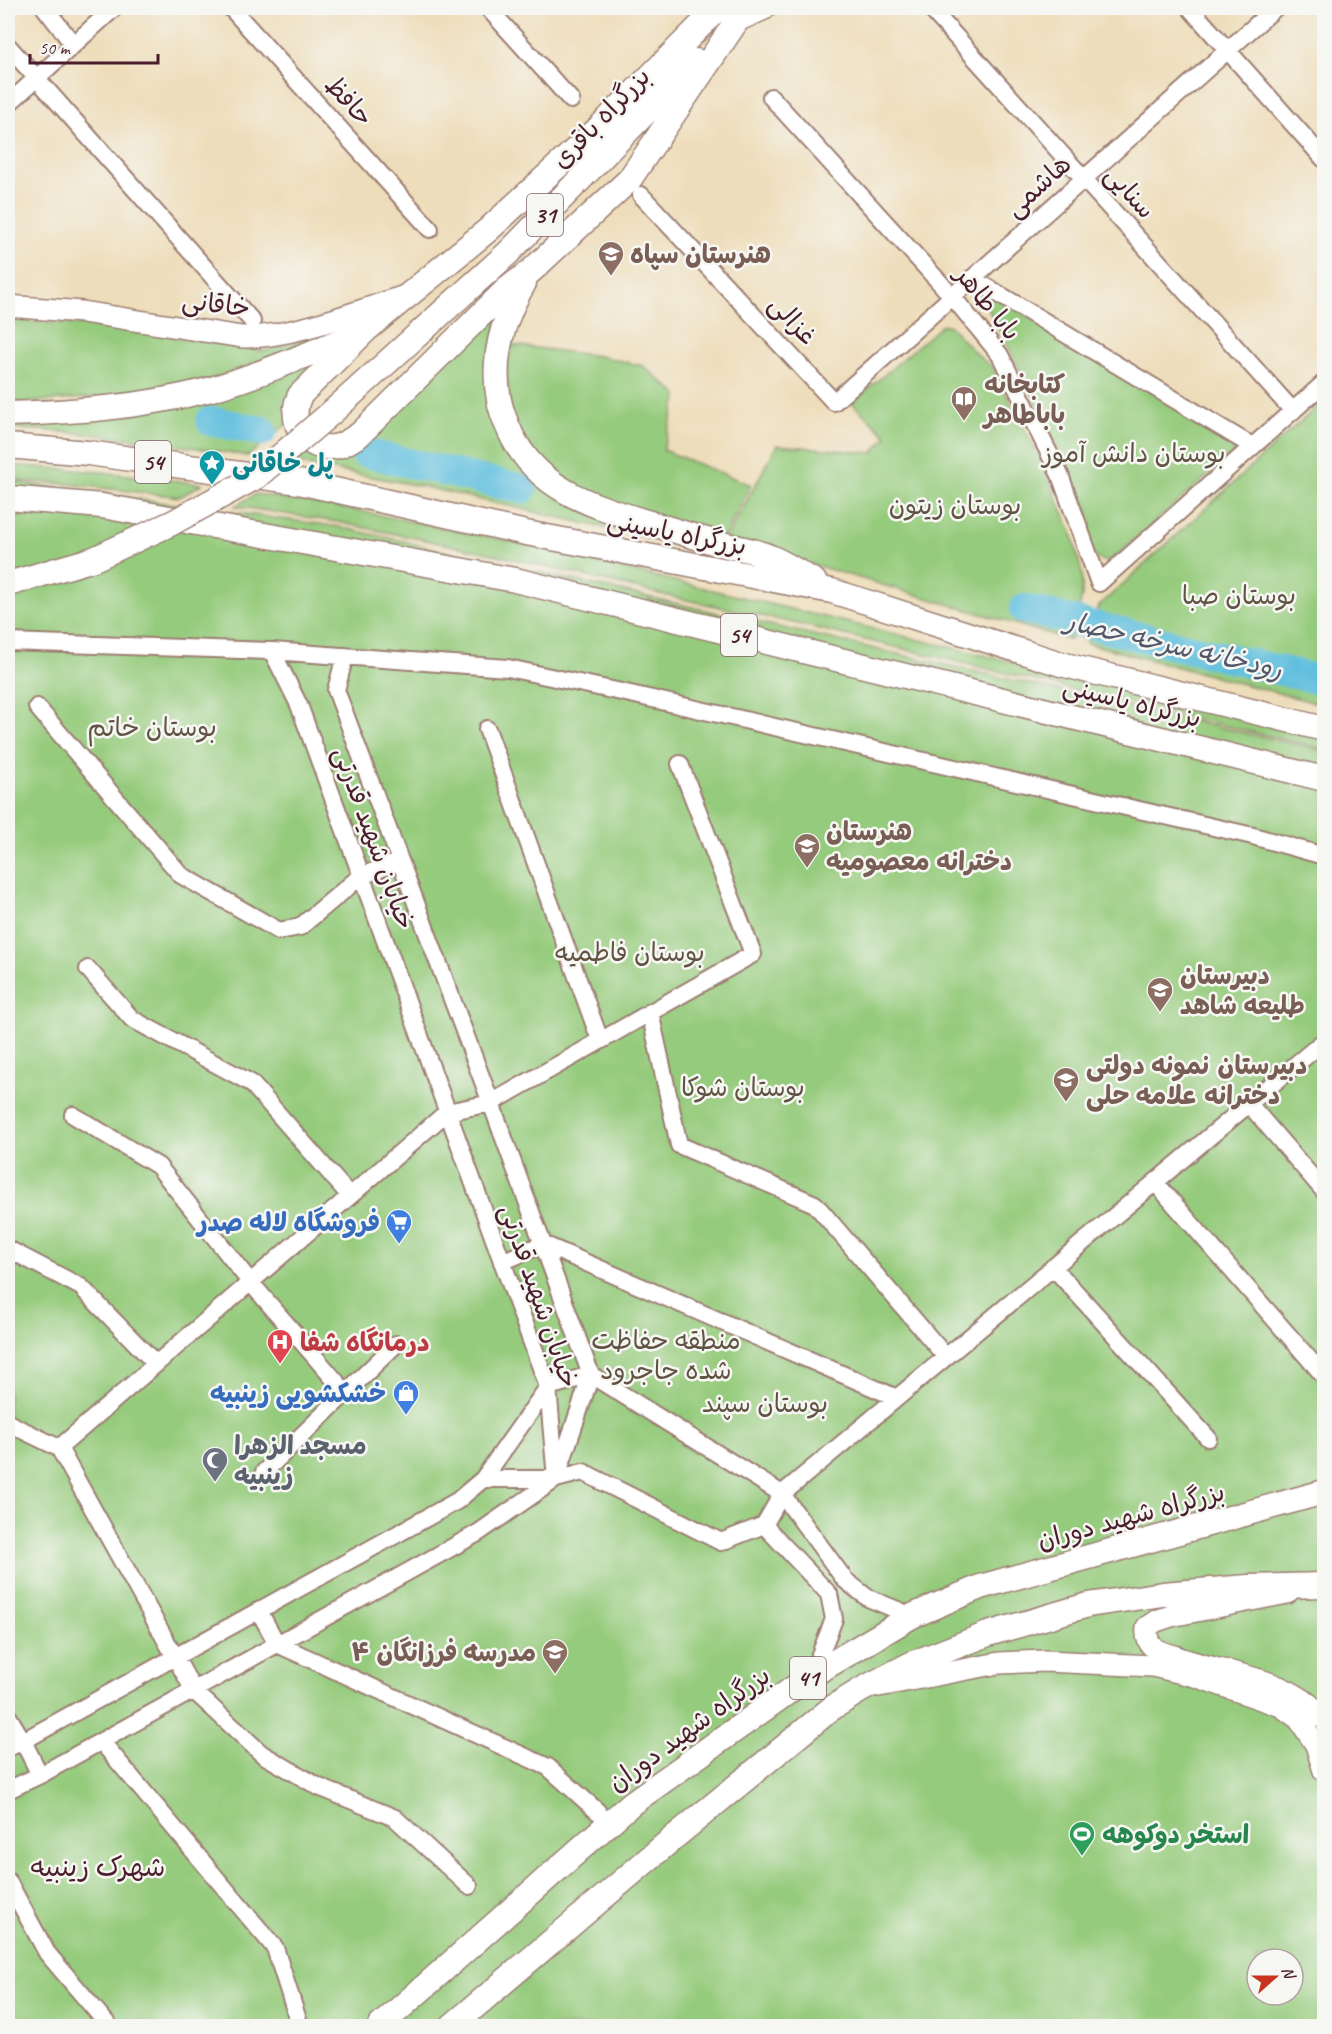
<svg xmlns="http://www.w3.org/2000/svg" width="1332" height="2034" viewBox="0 0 1332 2034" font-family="Caveat,'Playpen Sans Arabic',sans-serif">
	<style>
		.green { fill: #95cb7c; stroke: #707554; stroke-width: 1.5; fill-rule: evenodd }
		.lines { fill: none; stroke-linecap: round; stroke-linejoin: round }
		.river { stroke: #60bfde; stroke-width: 30 }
		.minor-casing { stroke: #9c7e72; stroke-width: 20 }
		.major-casing { stroke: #9c7e72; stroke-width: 24 }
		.highway-casing { stroke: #9c7e72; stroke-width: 27 }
		.minor { stroke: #fff; stroke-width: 16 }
		.major { stroke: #fff; stroke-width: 21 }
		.highway { stroke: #fff; stroke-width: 24 }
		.highway-bridge-casing { stroke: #9c7e72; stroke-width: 27; stroke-linecap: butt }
		.highway-bridge { stroke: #fff; stroke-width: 24 }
		.labels { text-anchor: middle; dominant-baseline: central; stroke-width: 5; stroke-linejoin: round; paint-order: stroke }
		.shield { fill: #f6f6f2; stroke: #7e6067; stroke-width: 1.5 }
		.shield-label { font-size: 24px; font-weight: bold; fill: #4a1f2b }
		.street-label { font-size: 26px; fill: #4a1f2b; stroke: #f6f6f2 }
		.education-label { font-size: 26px; font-weight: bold; fill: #785e54; stroke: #f6f6f2; text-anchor: start }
		.park-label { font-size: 26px; fill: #605343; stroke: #f6f6f2 }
		.culture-label { font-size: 26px; font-weight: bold; fill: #0d838f; stroke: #f6f6f2; text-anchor: start }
		.shop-label { font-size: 26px; font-weight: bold; fill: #366cbe; stroke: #f6f6f2; text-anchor: end }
		.health-label { font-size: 26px; font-weight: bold; fill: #be3a42; stroke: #f6f6f2; text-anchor: start }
		.worship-label { font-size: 26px; font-weight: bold; fill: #5b616d; stroke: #f6f6f2; text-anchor: start }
		.leisure-label { font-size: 26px; font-weight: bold; fill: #27864d; stroke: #f6f6f2; text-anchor: start }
		.water-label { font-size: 27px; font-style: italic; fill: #52576a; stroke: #f6f6f2 }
		.neighbourhood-label { font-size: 27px; fill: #4a1f2b; stroke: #f6f6f2 }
	</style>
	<rect width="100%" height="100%" fill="#f6f6f2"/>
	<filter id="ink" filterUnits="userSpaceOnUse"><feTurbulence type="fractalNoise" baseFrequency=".0167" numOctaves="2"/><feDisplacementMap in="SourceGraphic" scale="12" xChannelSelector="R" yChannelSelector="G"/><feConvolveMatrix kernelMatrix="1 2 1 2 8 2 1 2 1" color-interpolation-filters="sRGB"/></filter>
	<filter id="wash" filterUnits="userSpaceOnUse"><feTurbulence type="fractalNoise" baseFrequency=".008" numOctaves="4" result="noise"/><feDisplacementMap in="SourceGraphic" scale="24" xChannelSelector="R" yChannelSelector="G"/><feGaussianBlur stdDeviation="1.35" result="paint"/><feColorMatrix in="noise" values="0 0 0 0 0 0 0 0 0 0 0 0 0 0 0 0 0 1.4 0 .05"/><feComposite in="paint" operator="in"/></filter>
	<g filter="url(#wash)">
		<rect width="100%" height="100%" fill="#eeddba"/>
		<path class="green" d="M975 285 1243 445 1109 562 1089 556 1085 517 1071 474 1010 350Z
			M510 294 488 355 529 472 767 565 421 486 296 463 314 447 325 452Z
			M369 313 308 343 209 380 152 393 8 404V320L114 327 263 351 293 343 357 316Z
			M943 324 950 326 976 354 993 368 1038 455 1072 533 1082 574V597L1070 640 726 539 777 445 873 453 887 436 852 403Z
			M504 344 599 356 643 366 678 395 663 450 751 485 723 539 605 504 551 474 512 427Z
			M343 347 287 424 248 456C168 443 88 432 8 428V423L53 421Z
			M1324 400V705L1086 643 1099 606Z
			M8 465 102 472 202 484 180 497 69 484 8 480Z
			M8 481 340 527 1324 751V2026H8ZM1257 1959H1293V1995H1257Z
			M256 494 349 509 504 540 1324 737V749L790 622 677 598 488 553 337 522 235 506Z"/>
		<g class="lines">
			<path class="river" d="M211 421 262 431
				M365 453 522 489
				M1024 609 1324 681"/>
		</g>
	</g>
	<g filter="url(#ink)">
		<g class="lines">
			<g class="minor-casing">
				<path id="minor" d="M45 8 73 44
					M231 8 430 229
					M488 8 571 100
					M930 8 1293 411
					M1190 8 1324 159
					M8 46 252 321
					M771 97 952 296 1000 355 1060 475 1099 583 1324 383
					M8 104 114 8
					M641 195 834 402 1275 8
					M972 278 1252 446
					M8 642 272 651 508 668 626 693 1253 836 1324 856
					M272 651 299 705 548 1387 556 1479
					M345 656 336 690 491 1103 591 1375 558 1473
					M37 707 181 875 279 931 300 927 361 876 400 861
					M487 729 600 1040
					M88 969 132 1019 251 1083 350 1196
					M650 1012 679 1145 815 1204 946 1357
					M1249 1104 1324 1191
					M73 1115 158 1166 251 1283 346 1393
					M1155 1182 1324 1376
					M8 1249 81 1287 156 1364
					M502 1262 543 1244 897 1398
					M1053 1267 1208 1438
					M8 1423 59 1448 194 1691 262 1754 319 1787 395 1818 469 1886
					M59 1448 447 1112 491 1103 753 954 680 764
					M264 1472 396 1344
					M483 1479H556
					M764 1525 829 1594 834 1619 812 1675
					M259 1611 277 1644 548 1767 598 1812
					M8 1716 23 1741 40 1775
					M101 1741 275 1948 300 2026
					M8 1748 23 1741 457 1501 483 1479 548 1387 591 1375 782 1494 845 1580 868 1598 912 1616
					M8 1790 40 1775 478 1533 556 1479 583 1472 721 1542 764 1525 782 1494 1324 1041
					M8 1881 47 1953 109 2026"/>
			</g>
			<g class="major-casing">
				<path id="major" d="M8 306 82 312 242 337C292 338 357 311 405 296
					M1287 1593 1171 1616 1156 1621 1147 1627C1146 1635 1147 1642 1154 1648 1160 1653 1172 1655 1180 1658 1228 1675 1290 1677 1324 1719
					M879 1686 999 1663 1045 1661 1153 1666 1195 1676 1281 1706 1299 1719 1316 1745 1324 1771"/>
			</g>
			<g class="highway-casing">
				<path id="highway" d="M718 8 597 130 488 230 367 329 300 395C286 422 307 454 338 446 346 444 352 439 359 435L506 290 531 271 629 180 738 19 763 8
					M524 283C502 320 491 358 499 400 501 412 506 423 511 434 538 489 588 504 643 521 666 528 689 535 713 542 731 547 752 549 770 557 785 563 799 573 814 581
					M331 413 508 253 696 61
					M8 414C75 412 142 407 208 390 258 376 306 355 354 335
					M8 446 88 453 299 482 526 533 832 591 1061 664 1324 729
					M8 498 102 506 515 580 1324 779
					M380 2026 632 1803 812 1675 912 1616 980 1587 1324 1492
					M452 2026 672 1839 832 1708 861 1690 911 1664 988 1634 1088 1605 1163 1594 1248 1587 1324 1585"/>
			</g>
			<use href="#minor" class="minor"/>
			<use href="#major" class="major"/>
			<use href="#highway" class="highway"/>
			<g class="highway-bridge-casing">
				<path id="highway-bridge" d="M8 584 94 559 172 523 256 477 331 413"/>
			</g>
			<use href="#highway-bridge" class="highway-bridge"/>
		</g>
	</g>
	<defs>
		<g id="school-pin" transform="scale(1.35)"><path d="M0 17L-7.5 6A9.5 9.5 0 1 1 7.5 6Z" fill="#8d6e63" stroke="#f6f6f2"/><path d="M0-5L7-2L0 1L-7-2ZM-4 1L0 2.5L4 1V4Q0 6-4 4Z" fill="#fff"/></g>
		<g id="library-pin" transform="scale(1.35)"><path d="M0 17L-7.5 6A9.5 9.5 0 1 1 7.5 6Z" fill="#8d6e63" stroke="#f6f6f2"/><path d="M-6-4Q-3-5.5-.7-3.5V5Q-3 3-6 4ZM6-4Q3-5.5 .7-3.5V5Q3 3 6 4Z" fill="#fff"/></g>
		<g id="sight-pin" transform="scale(1.35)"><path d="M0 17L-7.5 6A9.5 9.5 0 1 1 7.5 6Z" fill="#0f9aa8" stroke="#f6f6f2"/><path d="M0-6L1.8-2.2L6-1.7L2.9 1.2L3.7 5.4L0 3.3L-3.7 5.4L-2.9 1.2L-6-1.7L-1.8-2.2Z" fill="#fff"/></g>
		<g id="supermarket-pin" transform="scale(1.35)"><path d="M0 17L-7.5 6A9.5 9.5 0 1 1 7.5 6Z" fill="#3f7fe0" stroke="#f6f6f2"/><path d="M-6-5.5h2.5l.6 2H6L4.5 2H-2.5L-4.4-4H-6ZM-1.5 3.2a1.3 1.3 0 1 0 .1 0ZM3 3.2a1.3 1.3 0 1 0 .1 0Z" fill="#fff"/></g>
		<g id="hospital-pin" transform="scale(1.35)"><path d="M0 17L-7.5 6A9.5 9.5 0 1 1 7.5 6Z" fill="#e0444e" stroke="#f6f6f2"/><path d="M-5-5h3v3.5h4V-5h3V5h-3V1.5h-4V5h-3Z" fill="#fff"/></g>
		<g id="shop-pin" transform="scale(1.35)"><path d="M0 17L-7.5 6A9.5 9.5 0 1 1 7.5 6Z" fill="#3f7fe0" stroke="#f6f6f2"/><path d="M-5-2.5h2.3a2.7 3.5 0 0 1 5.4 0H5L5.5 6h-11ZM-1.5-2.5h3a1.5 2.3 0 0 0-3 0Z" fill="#fff"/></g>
		<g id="mosque-pin" transform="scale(1.35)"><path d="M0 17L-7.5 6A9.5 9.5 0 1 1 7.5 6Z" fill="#6b7280" stroke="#f6f6f2"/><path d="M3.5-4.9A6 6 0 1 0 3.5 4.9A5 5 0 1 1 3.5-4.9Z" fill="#fff"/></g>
		<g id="stadium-pin" transform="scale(1.35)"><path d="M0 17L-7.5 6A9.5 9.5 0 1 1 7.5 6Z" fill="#2e9e5b" stroke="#f6f6f2"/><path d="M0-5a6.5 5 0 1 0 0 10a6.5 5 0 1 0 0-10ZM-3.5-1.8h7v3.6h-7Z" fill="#fff"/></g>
	</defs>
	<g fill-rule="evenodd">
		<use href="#school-pin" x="611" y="254"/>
		<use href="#library-pin" x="964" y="399"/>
		<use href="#sight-pin" x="212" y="463"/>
		<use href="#school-pin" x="807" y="846"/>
		<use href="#school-pin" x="1160" y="990"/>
		<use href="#school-pin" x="1066" y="1080"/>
		<use href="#supermarket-pin" x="399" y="1222"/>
		<use href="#hospital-pin" x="280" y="1342"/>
		<use href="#shop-pin" x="406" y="1393"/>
		<use href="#mosque-pin" x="215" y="1460"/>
		<use href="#school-pin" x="555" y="1652"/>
		<use href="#stadium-pin" x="1082" y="1834"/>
	</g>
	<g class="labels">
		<g class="shield">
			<rect x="527" y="194" width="36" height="42" rx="4.5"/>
			<rect x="135" y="441" width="36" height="42" rx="4.5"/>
			<rect x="721" y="614" width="36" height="42" rx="4.5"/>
			<rect x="790" y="1657" width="36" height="42" rx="4.5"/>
		</g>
		<g class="shield-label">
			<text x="545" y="215">31</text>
			<text x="153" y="462">54</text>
			<text x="739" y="635">54</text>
			<text x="808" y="1678">41</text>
		</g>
		<g class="street-label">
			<text transform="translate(349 101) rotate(48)">حافظ</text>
			<text transform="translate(601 118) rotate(-46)">بزرگراه باقری</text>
			<text transform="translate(1038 186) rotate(-42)">هاشمی</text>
			<text transform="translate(1130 192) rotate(48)">سنایی</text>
			<text transform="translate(988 303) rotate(51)">بابا طاهر</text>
			<text transform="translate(216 304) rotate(7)">خاقانی</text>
			<text transform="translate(793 320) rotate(47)">غزالی</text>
			<text transform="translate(677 533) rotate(11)">بزرگراه یاسینی</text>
			<text transform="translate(1132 702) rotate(14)">بزرگراه یاسینی</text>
			<text transform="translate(374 838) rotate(70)">خیابان شهید قدرتی</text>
			<text transform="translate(539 1296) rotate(71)">خیابان شهید قدرتی</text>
			<text transform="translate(1131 1516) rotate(-15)">بزرگراه شهید دوران</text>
			<text transform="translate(689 1729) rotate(-36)">بزرگراه شهید دوران</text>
		</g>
		<g class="education-label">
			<text x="630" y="254">هنرستان سپاه</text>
			<text x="984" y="384">کتابخانه<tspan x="984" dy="30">باباطاهر</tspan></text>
			<text x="826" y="831">هنرستان<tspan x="826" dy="30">دخترانه معصومیه</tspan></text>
			<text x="1180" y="975">دبیرستان<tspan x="1180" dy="30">طلیعه شاهد</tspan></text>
			<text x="1086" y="1065">دبیرستان نمونه دولتی<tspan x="1086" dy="30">دخترانه علامه حلی</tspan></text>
			<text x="536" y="1652" text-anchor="end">مدرسه فرزانگان ۴</text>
		</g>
		<g class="park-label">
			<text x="1134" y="453">بوستان دانش آموز</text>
			<text x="955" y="505">بوستان زیتون</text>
			<text x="1239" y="595">بوستان صبا</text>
			<text x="152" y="727">بوستان خاتم</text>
			<text x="630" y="952">بوستان فاطمیه</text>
			<text x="743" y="1087">بوستان شوکا</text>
			<text x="666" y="1340">منطقه حفاظت<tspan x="666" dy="30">شده جاجرود</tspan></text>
			<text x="765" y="1403">بوستان سپند</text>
		</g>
		<g class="culture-label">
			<text x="232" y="463">پل خاقانی</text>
		</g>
		<g class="shop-label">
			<text x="380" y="1222">فروشگاه لاله صدر</text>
			<text x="386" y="1393">خشکشویی زینبیه</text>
		</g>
		<g class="health-label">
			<text x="300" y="1342">درمانگاه شفا</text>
		</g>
		<g class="worship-label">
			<text x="234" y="1445">مسجد الزهرا<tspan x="234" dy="30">زینبیه</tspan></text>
		</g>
		<g class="leisure-label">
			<text x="1102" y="1834">استخر دوکوهه</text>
		</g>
		<g class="water-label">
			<text transform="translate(1174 645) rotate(13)">رودخانه سرخه حصار</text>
		</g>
		<g class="neighbourhood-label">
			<text x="98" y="1867">شهرک زینبیه</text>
		</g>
	</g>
	<rect width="1332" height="2034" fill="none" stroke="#f6f6f2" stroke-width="30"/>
	<g transform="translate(1275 1977) rotate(69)"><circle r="28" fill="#f6f6f2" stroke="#b1a0a2" stroke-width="1.5"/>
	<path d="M0-4.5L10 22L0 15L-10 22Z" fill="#c8321e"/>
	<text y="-9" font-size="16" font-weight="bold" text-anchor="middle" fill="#4a1f2b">N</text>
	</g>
	<path d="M30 54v9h128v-9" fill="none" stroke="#4a1f2b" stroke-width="3"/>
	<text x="39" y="54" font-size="18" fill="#4a1f2b" stroke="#f6f6f2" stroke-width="4.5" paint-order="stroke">50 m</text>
</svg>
